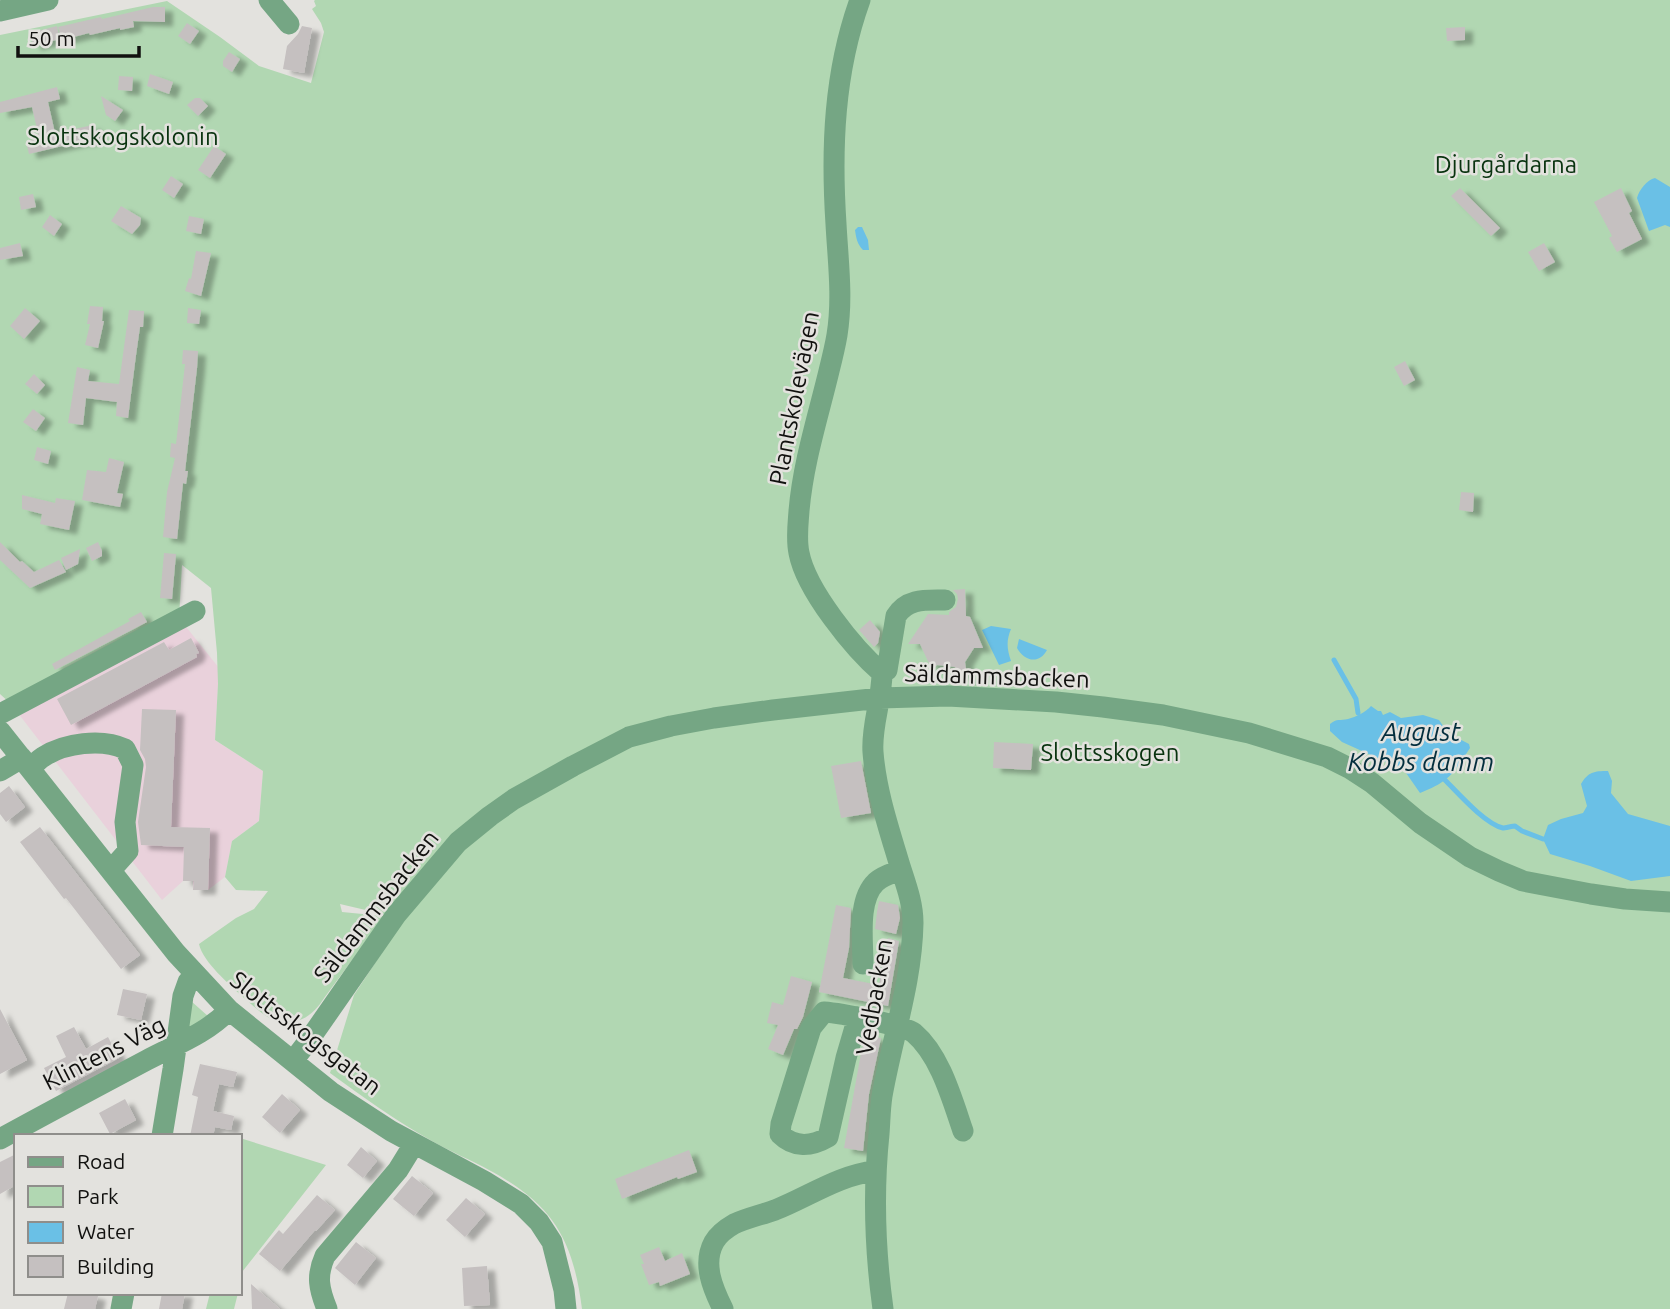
<svg xmlns="http://www.w3.org/2000/svg" width="1670" height="1309" viewBox="0 0 1670 1309" font-family="Ubuntu,sans-serif">
	<style>
		.education { fill: #e9d1db }
		.green { fill: #b1d7b2 }
		.water { fill: #6ac0e6 }
		.lines { fill: none; stroke-linecap: round; stroke-linejoin: round }
		.stream { stroke: #6ac0e6; stroke-width: 5 }
		.building { fill: #c5c0c0; filter: url(#shadow) }
		.minor { stroke: #75a684; stroke-width: 21 }
		.labels { text-anchor: middle; dominant-baseline: central; stroke-width: 5; stroke-linejoin: round; paint-order: stroke }
		.park-label { font-size: 24px; fill: #09330f; stroke: #e3e2de }
		.street-label { font-size: 24px; fill: #11110f; stroke: #e3e2de }
		.water-label { font-size: 26px; font-style: italic; fill: #042e3d; stroke: #e3e2de }
	</style>
	<defs>
		<filter id="shadow"><feDropShadow dx="8" dy="4.5" stdDeviation="2" flood-color="#0004"/></filter>
	</defs>
	<rect width="100%" height="100%" fill="#e3e2de"/>
	<path class="education" d="M179 618 219 668 215 740 263 771 259 821 232 841 225 877 208 890H193V881H183L162 900 11 704Z"/>
	<path class="green" d="M315 0H1670V1309H582C573 1239 553 1204 489 1170 471 1160 451 1152 432 1141 396 1121 363 1097 330 1073L354 995 404 919 340 904 342 912 383 916C366 941 348 966 330 990 323 999 318 1009 309 1015 302 1021 287 1024 278 1022 267 1019 252 1005 243 997 229 984 203 962 199 944L236 918 254 909 268 891 236 890 225 877 232 841 259 821 263 771 215 740 218 684 217 653 211 588 182 565 179 618 11 704 0 694V35L167 1 220 37 259 66 311 83 324 32 321 23 312 9 316 6 314 1Z
		M191 1001 209 1017 188 1029Z
		M240 1138 326 1165 242 1272 240 1283Z
		M210 1293H238L234 1309H206Z"/>
	<path class="water" d="M1655 178 1670 187V227L1665 225 1649 231 1637 198C1639 190 1647 180 1655 178Z
		M858 227H862L868 240 869 250H863C857 244 856 237 855 230Z
		M991 626 1011 629C1006 641 1007 649 1011 661L999 665 982 630Z
		M1019 639 1047 650C1039 665 1024 661 1017 648Z
		M1371 706 1378 711H1381L1383 715 1390 712 1401 718 1423 715 1439 720 1448 733 1469 744 1470 748C1453 774 1450 781 1420 793L1404 770 1342 742 1330 731V724C1337 718 1340 721 1348 719 1356 717 1366 712 1371 706Z
		M1608 771 1612 781 1611 793 1628 814 1670 826V876L1631 881 1590 866 1550 854 1543 839 1548 825 1561 819 1583 813 1587 806 1581 784C1588 772 1594 771 1608 771Z"/>
	<g class="lines">
		<path class="stream" d="M1334 660 1356 699 1358 713
			M1445 780C1458 793 1485 824 1503 828 1505 828 1513 826 1515 826L1522 831 1543 839"/>
	</g>
	<path class="building" d="M153 7H165V22L133 21 134 27 120 30V28L90 35 89 33 62 40 58 27 101 17 102 19Z
		M187 23 199 31 190 44 178 36Z
		M57 26 60 39 33 46 30 33Z
		M302 26 312 28 304 73 283 69 287 46 298 34Z
		M1465 27V40L1447 41 1446 28Z
		M229 52 240 59 232 72 223 66V61Z
		M150 74 173 82 169 94 147 86Z
		M119 76 133 77 132 91 118 90Z
		M57 87 60 99 48 102 55 133 93 125 97 139 83 142V141L29 154 26 141 39 138 32 107 0 113V102Z
		M101 96 123 110 115 121 106 115Z
		M195 98H200L208 106 198 116 187 105Z
		M214 146 226 154 210 178 198 170Z
		M171 176 183 184 174 198 162 190Z
		M1460 188 1500 228 1491 236 1451 196Z
		M1621 188 1632 211 1629 213 1642 239 1617 252 1609 238 1612 236 1594 202Z
		M33 194 36 207 21 210 19 197Z
		M121 206 141 218 140 225 132 234 111 221Z
		M50 215 62 224 54 236 42 227Z
		M189 216 204 219 201 234 186 231Z
		M20 243 23 256 0 260V248Z
		M1544 243 1555 262 1539 271 1528 252Z
		M196 251 211 253 201 296 185 291 189 278 191 279Z
		M90 306 103 307 102 321H104L98 348 85 345 90 324H87Z
		M25 308 40 321 24 339 10 326Z
		M188 308 201 310 199 324 187 323Z
		M129 310 144 311 143 327H140L136 355 128 418 116 416 117 402 86 398 83 425 68 423 77 367 90 370 88 381 119 384Z
		M183 350 198 351 197 368 185 471H188L186 484 183 483 177 539 163 537 167 492 175 458 170 457 171 443 176 444 182 391 185 364H182Z
		M1405 361 1415 380 1404 386 1394 367Z
		M34 374 45 385 37 394 25 384Z
		M33 409 45 418 36 431 23 422Z
		M37 447 51 451 48 464 34 460Z
		M109 458 124 462 117 493 123 494 120 507 82 500 87 470 106 472Z
		M1461 492 1474 493 1473 512 1459 510Z
		M22 495 55 503 56 498 75 501 69 530 40 524 42 514 22 509Z
		M0 542 20 562 22 561 34 572 59 560 66 572 30 588 0 560Z
		M98 542 102 551V556L92 561 86 548Z
		M80 549 78 564 66 570 61 558Z
		M164 553 176 554 172 599 160 598Z
		M965 589 966 616 970 617 983 648H974L965 662 968 683 955 667 937 665 932 670 920 644H908L928 614 949 615V612L956 607 958 599 957 594 953 590Z
		M141 612 147 622 55 670 52 664 130 621 128 619Z
		M870 620 880 632 878 643 874 647 859 630Z
		M191 638 199 653 196 654 197 657 71 725 57 699 164 642 169 650Z
		M142 709 176 710 171 827 210 828 208 890H193L194 881H183L184 847 141 845 138 822 146 767 145 759 140 750Z
		M994 742 1033 744 1031 770 993 768Z
		M861 761 871 813 841 818 831 766Z
		M9 786 25 807 6 822 0 814V793Z
		M40 827 140 955 121 969 66 898 64 899 20 842Z
		M879 901 898 905 900 918 896 934 875 929 877 912Z
		M836 905 851 908 849 948 843 978 879 985 888 938 899 941 888 1006 819 992Z
		M791 976 812 982 803 1017 797 1029H794L783 1055 768 1049 778 1025 767 1023 772 1002 783 1005Z
		M123 989 147 994 141 1020 117 1015Z
		M0 1009 27 1060 0 1074Z
		M74 1027 86 1049 108 1037 119 1058 56 1091 44 1068 66 1057 56 1036Z
		M866 1035 881 1038 869 1094 863 1151 844 1148 861 1053Z
		M200 1064 237 1072 233 1087 219 1084 213 1111 234 1116 231 1130 215 1127 213 1136H190L198 1097 192 1095Z
		M282 1094 300 1110 280 1133 262 1117Z
		M125 1099 136 1120 110 1134 99 1113Z
		M361 1147 377 1161 363 1178 347 1165Z
		M689 1150 697 1172 678 1179 677 1177 622 1199 615 1179Z
		M16 1154V1185L0 1194V1162Z
		M412 1176 433 1193 414 1216 393 1199Z
		M317 1195 335 1210 316 1231 315 1230 280 1271 259 1254 279 1230 283 1234Z
		M466 1198 485 1214 465 1237 446 1220Z
		M356 1242 376 1258 355 1285 335 1268Z
		M659 1247 665 1261 682 1253 690 1274 660 1286 659 1282 649 1285 641 1264H644L640 1255Z
		M487 1266 490 1305 464 1306 462 1268Z
		M251 1284 280 1309H252Z
		M68 1293H84L98 1296 95 1309H64Z
		M162 1293H185L182 1309H159Z"/>
	<g class="lines">
		<path class="minor" d="M269 0 289 24
			M860 0C834 72 831 148 836 224 838 261 843 298 837 335 835 347 832 359 829 371 818 417 803 463 799 511 798 525 796 539 799 553 806 590 854 649 882 673 882 700 871 726 873 752 876 791 889 829 900 866 906 885 913 903 913 923 912 982 892 1039 882 1096 880 1109 880 1121 879 1134 873 1192 875 1251 883 1309
			M0 11 48 0
			M882 673 887 670 896 616C907 598 926 600 945 600
			M0 714 195 611
			M0 731 176 953 229 1010 331 1092 391 1131 484 1181 521 1204 539 1222 552 1242 564 1290 566 1309
			M30 768C34 765 38 760 43 757 64 743 102 738 125 749L133 765 125 822 128 851 111 870
			M0 771 22 758
			M863 964C863 940 857 900 876 882 882 876 893 873 901 870
			M858 1017 846 1058 828 1137C811 1147 794 1148 780 1134L781 1124 811 1028 824 1012C839 1013 904 1025 914 1033 940 1055 952 1099 963 1131
			M293 1061 309 1040 396 915 458 842 490 816 514 799 573 766 629 737 671 726 714 718 773 710 880 698 948 696 1056 702 1103 707 1163 715 1249 733 1327 757 1349 768 1372 783 1420 823 1470 857 1499 871 1523 881 1591 894 1625 899 1670 902
			M162 1136 173 1069 183 996 188 982 195 974
			M0 1139C49 1112 98 1086 147 1060 175 1045 206 1034 229 1010
			M121 1309 124 1293
			M327 1309C319 1289 316 1276 325 1256L398 1170 414 1144
			M723 1309C713 1289 702 1264 714 1242 718 1235 727 1228 734 1224 747 1218 761 1215 775 1210 808 1197 839 1175 875 1171"/>
	</g>
	<g class="labels">
		<g class="park-label">
			<text x="123" y="136">Slottskogskolonin</text>
			<text x="1506" y="164">Djurgårdarna</text>
			<text x="1110" y="752">Slottsskogen</text>
		</g>
		<g class="street-label">
			<text transform="translate(794 398) rotate(-79)">Plantskolevägen</text>
			<text transform="translate(997 676) rotate(2)">Säldammsbacken</text>
			<text transform="translate(376 906) rotate(-52)">Säldammsbacken</text>
			<text transform="translate(874 997) rotate(-80)">Vedbacken</text>
			<text transform="translate(306 1033) rotate(38)">Slottsskogsgatan</text>
			<text transform="translate(104 1053) rotate(-27)">Klintens Väg</text>
		</g>
		<g class="water-label">
			<text x="1421" y="731">August<tspan x="1421" dy="30">Kobbs damm</tspan></text>
		</g>
	</g>
	<rect x="14" y="1134" width="228" height="161" fill="#e3e2de" stroke="#8f8e8b" stroke-width="2"/>
	<rect x="28" y="1157" width="35" height="10" fill="#75a684" stroke="#8f8e8b" stroke-width="2"/>
	<text x="77" y="1169" font-size="21" fill="#11110f">Road</text>
	<rect x="28" y="1186" width="35" height="21" fill="#b1d7b2" stroke="#8f8e8b" stroke-width="2"/>
	<text x="77" y="1204" font-size="21" fill="#11110f">Park</text>
	<rect x="28" y="1222" width="35" height="21" fill="#6ac0e6" stroke="#8f8e8b" stroke-width="2"/>
	<text x="77" y="1239" font-size="21" fill="#11110f">Water</text>
	<rect x="28" y="1256" width="35" height="21" fill="#c5c0c0" stroke="#8f8e8b" stroke-width="2"/>
	<text x="77" y="1274" font-size="21" fill="#11110f">Building</text>
	<path d="M18 46v10h121v-10" fill="none" stroke="#11110f" stroke-width="3.5"/>
	<text x="28" y="46" font-size="21" fill="#11110f" stroke="#e3e2de" stroke-width="5" paint-order="stroke">50 m</text>
</svg>
